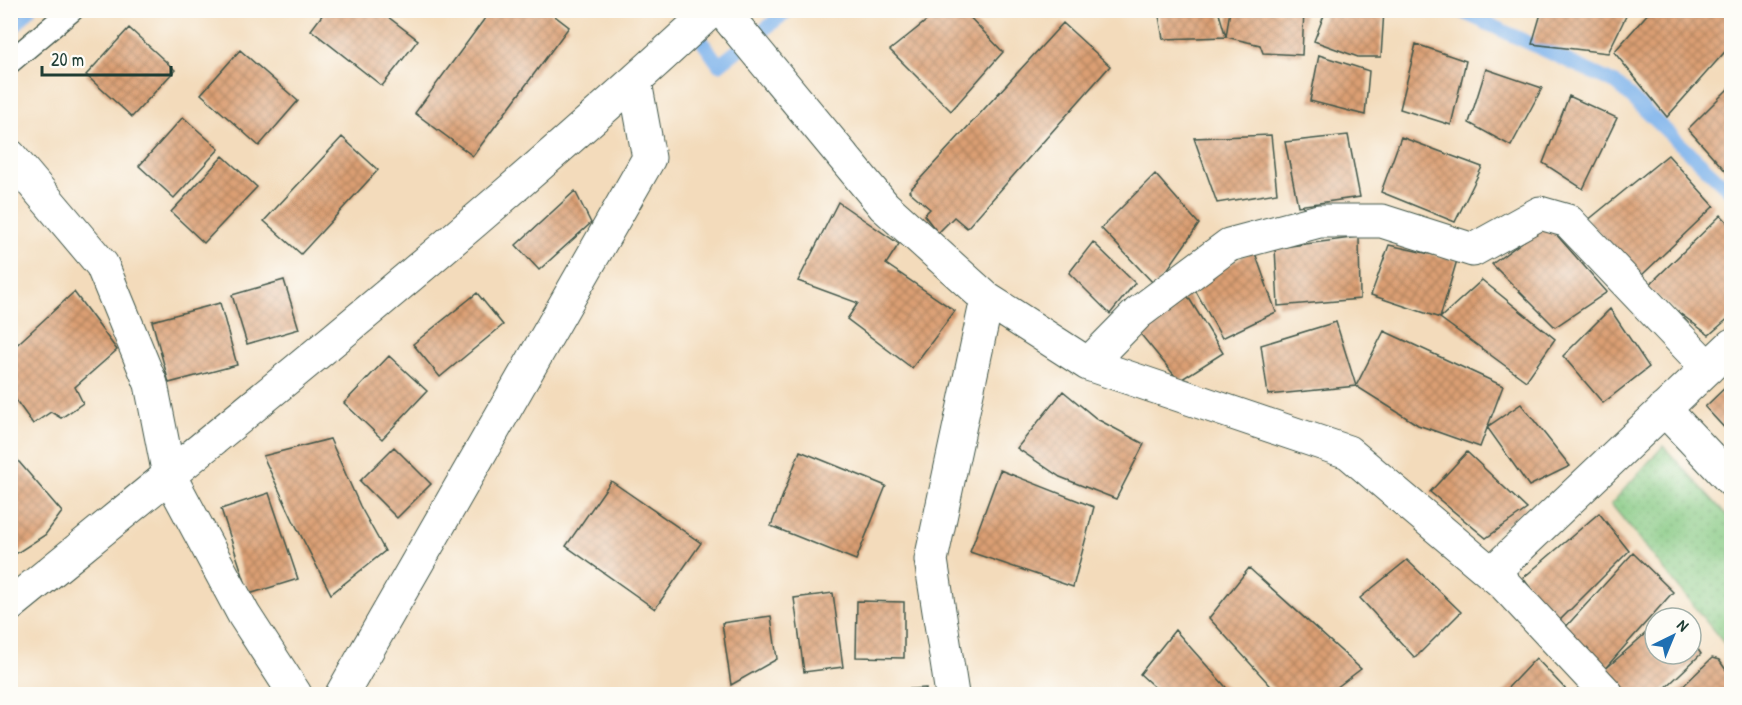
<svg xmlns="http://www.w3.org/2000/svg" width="1742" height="705" viewBox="0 0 1742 705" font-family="'Patrick Hand',sans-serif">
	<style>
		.park { fill: url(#park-dots); stroke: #52835c; stroke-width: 1.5 }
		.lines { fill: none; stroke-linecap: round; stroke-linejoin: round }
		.stream { stroke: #7db2eb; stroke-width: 14 }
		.building { fill: url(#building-cross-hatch) }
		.service-casing { stroke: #3f5548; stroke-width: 25 }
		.minor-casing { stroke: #3f5548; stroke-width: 35 }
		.tertiary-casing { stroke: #3f5548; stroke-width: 35 }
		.service { stroke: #fff; stroke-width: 22 }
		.minor { stroke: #fff; stroke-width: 33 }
		.tertiary { stroke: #fff; stroke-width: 33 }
	</style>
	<defs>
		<pattern id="park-dots" width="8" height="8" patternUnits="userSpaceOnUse" patternTransform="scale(1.5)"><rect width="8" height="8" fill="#86c983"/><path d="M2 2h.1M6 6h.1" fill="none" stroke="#6da46c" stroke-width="1.8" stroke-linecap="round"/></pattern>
		<pattern id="building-cross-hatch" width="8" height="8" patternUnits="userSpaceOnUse" patternTransform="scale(1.5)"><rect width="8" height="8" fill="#db9f73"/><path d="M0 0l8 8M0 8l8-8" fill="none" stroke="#b1835f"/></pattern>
	</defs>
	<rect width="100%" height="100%" fill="#fdfcf7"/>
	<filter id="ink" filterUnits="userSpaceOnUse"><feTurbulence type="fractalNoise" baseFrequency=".0167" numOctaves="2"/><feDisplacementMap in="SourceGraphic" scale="12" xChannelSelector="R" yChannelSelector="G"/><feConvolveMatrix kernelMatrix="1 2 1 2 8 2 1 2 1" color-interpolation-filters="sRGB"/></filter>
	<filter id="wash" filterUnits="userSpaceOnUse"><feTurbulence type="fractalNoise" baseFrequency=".008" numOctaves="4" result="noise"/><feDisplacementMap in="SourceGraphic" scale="24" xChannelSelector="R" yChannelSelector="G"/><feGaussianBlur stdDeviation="1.35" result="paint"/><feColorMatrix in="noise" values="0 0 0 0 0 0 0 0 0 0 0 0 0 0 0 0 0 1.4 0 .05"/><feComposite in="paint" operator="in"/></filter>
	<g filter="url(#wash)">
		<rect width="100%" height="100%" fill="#f3dbbb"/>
		<path class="park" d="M1663 446 1731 520V652L1611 504Z"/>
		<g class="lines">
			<path class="stream" d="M680 10 719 65 789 10
				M1458 10 1617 84 1732 193
				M10 31 29 10"/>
		</g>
		<g id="blocks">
			<path class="building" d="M10 10 21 12 10 21Z
				M326 10H379L418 40 382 86 311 30Z
				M491 10H547L569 27 473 156 415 113Z
				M940 10H963L1003 52 951 111 890 50Z
				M1158 10H1218L1226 37 1163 39Z
				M1230 10H1304L1302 55 1263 53 1260 45 1226 37Z
				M1326 10H1384L1381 57H1358L1314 41Z
				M1542 10H1629L1608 53 1532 44Z
				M1651 10H1729L1731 14V45L1667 117 1614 52Z
				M1063 23 1110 66 967 228 954 217 938 233 924 215 930 209 909 191Z
				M129 28 175 70 132 117 86 75Z
				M1416 44 1466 61 1451 125 1400 109Z
				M240 50 298 101 259 146 201 94Z
				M1319 55 1369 71 1365 115 1310 101Z
				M1486 69 1542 88 1511 146 1469 123Z
				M1731 86V177L1688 129Z
				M1569 96 1617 118 1583 189 1543 163Z
				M183 117 219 149 174 198 139 166Z
				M1271 135 1277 193 1217 203 1194 138Z
				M1348 135 1360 197 1298 206 1285 142Z
				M342 137 378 170 301 254 264 221Z
				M1401 137 1482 167 1455 222 1381 192Z
				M1668 155 1714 206 1642 275 1587 221Z
				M223 156 257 187 204 243 171 212Z
				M1155 174 1199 224 1156 286 1101 228Z
				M575 191 591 223 539 270 516 245Z
				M838 202 899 244 886 264 955 311 912 368 847 319 858 303 798 281Z
				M1721 215 1731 226V316L1709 335 1646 288Z
				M1547 224 1607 292 1555 327 1492 264Z
				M1359 237 1360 299 1278 306 1275 248Z
				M1093 242 1135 283 1110 314 1069 273Z
				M1389 245 1457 260 1440 318 1371 295Z
				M1254 250 1276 312 1222 338 1193 286Z
				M284 280 299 329 247 344 232 295Z
				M1482 280 1555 339 1526 381 1440 318Z
				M74 292 117 350 75 387 83 403 61 418 51 412 33 424 10 392V351Z
				M477 293 503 325 440 377 413 344Z
				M1187 295 1223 353 1179 381 1138 331Z
				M220 303 237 365 169 383 152 321Z
				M1610 309 1649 367 1603 403 1563 356Z
				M1336 322 1356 386 1268 395 1261 345Z
				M1384 331 1503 386 1480 447 1418 425 1356 386Z
				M389 356 427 391 382 439 344 403Z
				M1731 382V435L1705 407Z
				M1063 391 1097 419 1144 444 1116 499 1060 477 1017 448Z
				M1521 404 1570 466 1529 486 1487 427Z
				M330 439 360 506 385 551 331 594 293 520 263 456Z
				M394 447 431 484 397 518 360 481Z
				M800 451 886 486 856 560 771 526Z
				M1467 452 1527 509 1486 538 1430 492Z
				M13 455 62 512 45 535 11 557 10 457Z
				M1000 470 1094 507 1073 587 970 552Z
				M611 481 701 543 655 609 566 546Z
				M269 493 298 579 249 594 221 509Z
				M1599 513 1629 551 1556 624 1523 578Z
				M1633 553 1673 592 1601 673 1562 631Z
				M1407 560 1461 612 1415 658 1360 598Z
				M1249 568 1361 669 1328 694H1278L1209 618Z
				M833 593 843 667 804 672 794 598Z
				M857 601 904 602V658L856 657Z
				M1671 611 1676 618H1662Z
				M771 616 777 659 731 685 722 623Z
				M1655 625V654H1691V639L1701 654 1659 694H1626L1601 673Z
				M1175 630 1232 694H1162L1140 674Z
				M1536 658 1570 694H1502Z
				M1712 658 1719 660 1731 677V694H1675Z
				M926 688V694H849V693Z"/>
		</g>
	</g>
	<g filter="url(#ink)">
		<use href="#blocks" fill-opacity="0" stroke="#3f5548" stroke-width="1.5"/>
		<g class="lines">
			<g class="service-casing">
				<path id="service" d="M10 62 72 10"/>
			</g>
			<g class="minor-casing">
				<path id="minor" d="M722 10 884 206 987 299 1088 364 1348 452 1504 584 1607 694
					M10 156 102 265 151 384 169 475 244 615 295 694
					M1088 364 1138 313 1229 245 1319 221H1382L1473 250 1540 213 1568 221 1708 368
					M1664 409 1732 481
					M1492 573 1732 345
					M342 694 649 158 635 82
					M952 694 931 560 987 299"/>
			</g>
			<g class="tertiary-casing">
				<path id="tertiary" d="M10 605C248 411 487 219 712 10"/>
			</g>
			<use href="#service" class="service"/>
			<use href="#minor" class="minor"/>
			<use href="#tertiary" class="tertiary"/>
		</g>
	</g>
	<rect width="1742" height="705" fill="none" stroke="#fdfcf7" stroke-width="36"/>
	<g transform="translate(1673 636) rotate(43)"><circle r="28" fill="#fdfcf7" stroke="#a4b0a9" stroke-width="1.5"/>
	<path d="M0-4.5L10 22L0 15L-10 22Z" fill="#1f6fb2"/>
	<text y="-9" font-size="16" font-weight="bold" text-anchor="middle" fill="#1f3d34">N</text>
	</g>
	<path d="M42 66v9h129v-9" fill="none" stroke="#1f3d34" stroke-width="3"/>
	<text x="51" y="66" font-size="18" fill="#1f3d34" stroke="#fdfcf7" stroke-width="4.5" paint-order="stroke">20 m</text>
</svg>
